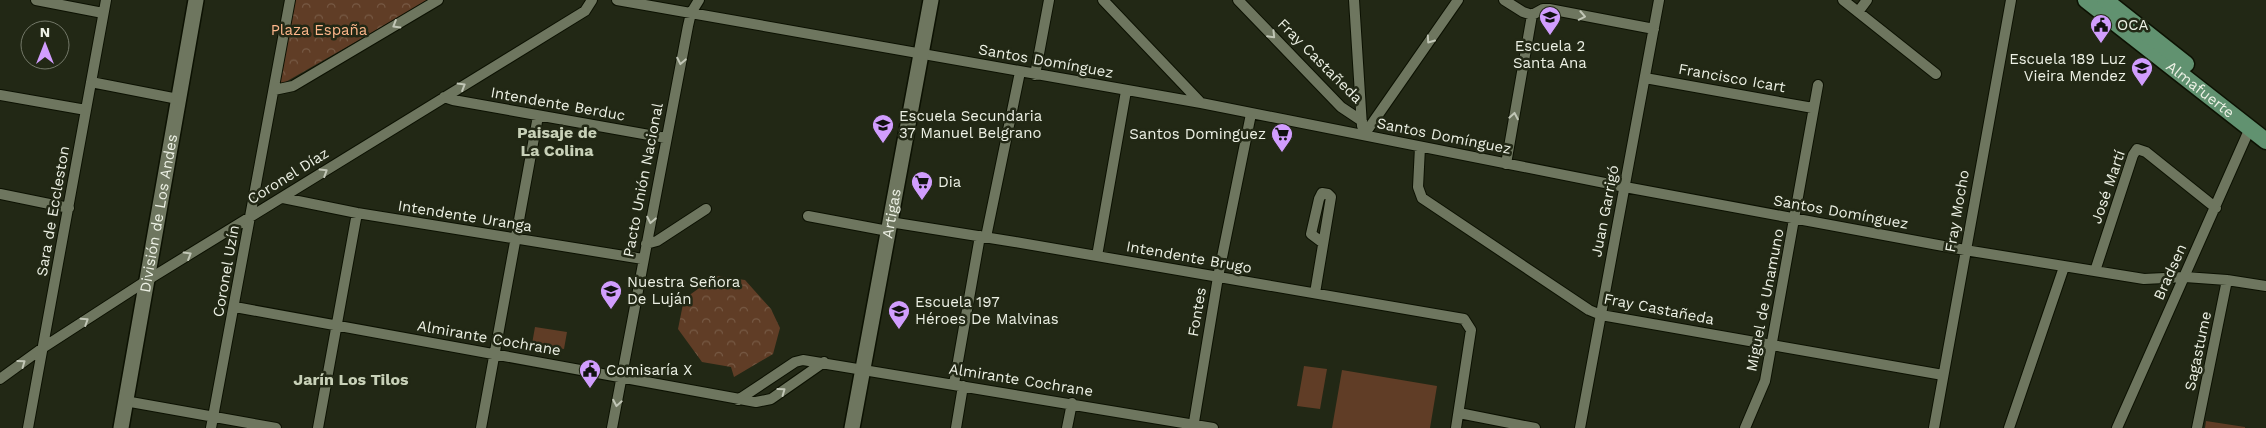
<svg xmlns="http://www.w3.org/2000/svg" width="2266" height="428" viewBox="0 0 2266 428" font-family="'Work Sans',sans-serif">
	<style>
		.park { fill: url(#park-crowns) }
		.pitch { fill: #603d26 }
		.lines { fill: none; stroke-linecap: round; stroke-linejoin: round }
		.street-casing { stroke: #0c1102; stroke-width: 12 }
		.secondary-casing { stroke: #0c1102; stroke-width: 18 }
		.primary-casing { stroke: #0c1102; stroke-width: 19 }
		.street { stroke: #6e765f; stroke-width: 10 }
		.secondary { stroke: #6e765f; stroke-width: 15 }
		.primary { stroke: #619270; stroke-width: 16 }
		.oneway { stroke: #c1c6b6 }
		.labels { text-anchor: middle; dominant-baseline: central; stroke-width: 5; stroke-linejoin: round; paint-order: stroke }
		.poi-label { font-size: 15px; fill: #edf1e5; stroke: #222815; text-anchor: start }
		.park-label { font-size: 15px; fill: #feb78b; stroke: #222815 }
		.street-label { font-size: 15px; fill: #edf1e5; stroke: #222815 }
		.neighbourhood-label { font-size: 16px; font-weight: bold; fill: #c8d1b8; stroke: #222815 }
	</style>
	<defs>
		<pattern id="park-crowns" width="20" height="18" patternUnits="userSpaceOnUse" patternTransform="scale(1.25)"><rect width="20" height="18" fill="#603d26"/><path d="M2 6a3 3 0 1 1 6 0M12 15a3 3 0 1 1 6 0" fill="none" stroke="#775a45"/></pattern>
	</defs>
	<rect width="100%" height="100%" fill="#222815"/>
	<path class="park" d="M294 0H429L282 84 278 83Z
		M716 276 745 280 771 309 780 328 773 354 734 377 731 367 702 362 678 329 684 299Z"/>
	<path class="pitch" d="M535 327 567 332 564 349 532 344Z
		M1304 366 1327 369 1320 409 1297 406Z
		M1342 370 1437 386 1430 428H1332Z
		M2206 421 2245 427V428H2205Z"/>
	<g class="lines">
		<g class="street-casing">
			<path id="street" d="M36 0 103 13
				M617 0 1201 103 1625 187 1965 250 2144 279 2185 277 2227 280 2266 286
				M1103 0 1201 103
				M1238 0 1341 107 1362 121
				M1354 0 1362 126
				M1504 0 1523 12 1532 15 1543 9H1549L1654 29
				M1843 0 1936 74
				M1858 12 1867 0
				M1035 75 1049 0
				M1645 78 1813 108
				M91 82 178 99
				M274 90 293 86 438 0
				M0 95 86 110
				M444 97 453 100 666 138
				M1364 135 1458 0
				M1420 147 1418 187 1422 198 1589 310 1601 315 1943 375
				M1506 164 1532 15
				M0 194 69 208
				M283 198 357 213 643 259
				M808 216 888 231
				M890 222 1015 242 1464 319 1471 330 1456 428
				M986 237 1020 72
				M646 244 657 241 706 209
				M1097 256 1126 91
				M2095 271 2133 155 2137 149 2146 152 2216 208
				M1315 293 1331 197 1328 194 1322 193 1319 199 1311 234 1323 243
				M235 307 756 402 771 399 824 362
				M0 379 44 347 146 281 585 11 592 0
				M954 384 980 236
				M738 400 795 362 803 360 1213 428
				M125 401 276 428
				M1459 413 1535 428
				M28 428 106 0
				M211 428 290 0
				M318 428 357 213
				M481 428 538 116
				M612 428 688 26 691 13 699 0
				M956 428 963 386
				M1067 428 1072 403
				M1193 428 1218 277 1251 114
				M1580 428 1659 0
				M1745 428 1765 381 1818 85
				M1934 428 2011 0
				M2009 428 2064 267
				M2117 428 2250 128
				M2197 428 2227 280"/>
		</g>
		<g class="secondary-casing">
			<g id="secondary">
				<path id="s1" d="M121 428 196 0"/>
				<path id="s2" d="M852 428 931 0"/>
			</g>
		</g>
		<g class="primary-casing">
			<g id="primary">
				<path id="s3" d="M2086 0 2266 141"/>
				<path d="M2105 0 2186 64"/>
			</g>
		</g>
		<use href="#street" class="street"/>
		<use href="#secondary" class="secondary"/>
		<use href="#primary" class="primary"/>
	</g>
	<defs><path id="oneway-chevron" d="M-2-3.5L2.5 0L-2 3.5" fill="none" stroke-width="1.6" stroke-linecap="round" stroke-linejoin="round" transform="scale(1.25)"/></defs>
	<g class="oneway">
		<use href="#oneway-chevron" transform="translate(1582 16) rotate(11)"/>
		<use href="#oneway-chevron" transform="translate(396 25) rotate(149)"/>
		<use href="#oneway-chevron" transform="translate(1272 35) rotate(46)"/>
		<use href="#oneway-chevron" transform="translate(1430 40) rotate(125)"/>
		<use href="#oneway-chevron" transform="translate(681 61) rotate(101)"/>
		<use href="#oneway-chevron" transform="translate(462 86) rotate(-31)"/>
		<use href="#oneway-chevron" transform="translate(1514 116) rotate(-80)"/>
		<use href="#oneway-chevron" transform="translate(324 172) rotate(-32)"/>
		<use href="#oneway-chevron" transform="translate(651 220) rotate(101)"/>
		<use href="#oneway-chevron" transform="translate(188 255) rotate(-31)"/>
		<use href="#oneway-chevron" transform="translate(85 321) rotate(-33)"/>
		<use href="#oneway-chevron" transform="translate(22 363) rotate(-36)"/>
		<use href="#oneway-chevron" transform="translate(782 391) rotate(-36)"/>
		<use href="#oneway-chevron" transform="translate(617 403) rotate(100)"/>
	</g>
	<defs>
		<g id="school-pin" transform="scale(1.125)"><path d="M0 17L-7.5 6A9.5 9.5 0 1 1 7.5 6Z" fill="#d19dfe" stroke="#222815"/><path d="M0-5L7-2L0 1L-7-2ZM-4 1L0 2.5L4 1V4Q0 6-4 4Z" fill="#111"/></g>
		<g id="civic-pin" transform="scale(1.125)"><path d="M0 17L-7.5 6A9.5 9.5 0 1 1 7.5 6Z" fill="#d19dfe" stroke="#222815"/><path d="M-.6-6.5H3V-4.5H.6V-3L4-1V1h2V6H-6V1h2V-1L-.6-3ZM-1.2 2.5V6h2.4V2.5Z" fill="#111"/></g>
		<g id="supermarket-pin" transform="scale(1.125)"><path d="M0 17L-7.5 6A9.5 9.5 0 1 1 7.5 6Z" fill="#d19dfe" stroke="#222815"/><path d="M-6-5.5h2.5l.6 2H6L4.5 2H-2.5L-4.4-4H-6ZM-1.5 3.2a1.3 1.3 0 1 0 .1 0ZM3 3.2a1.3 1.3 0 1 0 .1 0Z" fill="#111"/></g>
	</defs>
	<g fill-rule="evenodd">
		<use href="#school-pin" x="1550" y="17"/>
		<use href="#civic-pin" x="2101" y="25"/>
		<use href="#school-pin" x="2142" y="68"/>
		<use href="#school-pin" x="883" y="125"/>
		<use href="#supermarket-pin" x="1282" y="134"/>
		<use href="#supermarket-pin" x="922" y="182"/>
		<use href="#school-pin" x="611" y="291"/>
		<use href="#school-pin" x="899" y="311"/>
		<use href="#civic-pin" x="590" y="370"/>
	</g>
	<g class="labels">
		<g class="poi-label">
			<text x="2117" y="25">OCA</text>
			<text x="1550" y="46" text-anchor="middle">Escuela 2<tspan x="1550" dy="17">Santa Ana</tspan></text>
			<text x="2126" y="59" text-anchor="end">Escuela 189 Luz<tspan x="2126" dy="17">Vieira Mendez</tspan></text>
			<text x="899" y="116">Escuela Secundaria<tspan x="899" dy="17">37 Manuel Belgrano</tspan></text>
			<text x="1266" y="134" text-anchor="end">Santos Dominguez</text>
			<text x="938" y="182">Dia</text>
			<text x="627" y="282">Nuestra Señora<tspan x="627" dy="17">De Luján</tspan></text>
			<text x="915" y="302">Escuela 197<tspan x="915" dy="17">Héroes De Malvinas</tspan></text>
			<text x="606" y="370">Comisaría X</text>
		</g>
		<g class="park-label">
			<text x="319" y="30">Plaza España</text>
		</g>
		<g class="street-label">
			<text transform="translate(1046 61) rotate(10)">Santos Domínguez</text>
			<text transform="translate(1320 61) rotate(45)">Fray Castañeda</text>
			<text transform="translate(1732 78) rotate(10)">Francisco Icart</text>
			<text stroke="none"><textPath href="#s3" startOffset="145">Almafuerte</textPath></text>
			<text transform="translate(558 104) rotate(10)">Intendente Berduc</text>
			<text transform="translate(1444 136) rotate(11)">Santos Domínguez</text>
			<text transform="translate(288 176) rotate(-32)">Coronel Díaz</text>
			<text transform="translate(643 180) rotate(-79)">Pacto Unión Nacional</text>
			<text transform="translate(2108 187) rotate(-71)">José Martí</text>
			<text transform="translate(53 211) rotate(-80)">Sara de Eccleston</text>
			<text transform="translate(1605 211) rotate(-79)">Juan Garrigó</text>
			<text transform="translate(1957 211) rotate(-80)">Fray Mocho</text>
			<text transform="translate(1841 212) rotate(10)">Santos Domínguez</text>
			<text stroke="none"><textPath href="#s1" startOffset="218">División de Los Andes</textPath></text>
			<text stroke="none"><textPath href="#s2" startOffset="218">Artigas</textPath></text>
			<text transform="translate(465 216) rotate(9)">Intendente Uranga</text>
			<text transform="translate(1189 257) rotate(10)">Intendente Brugo</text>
			<text transform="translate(226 271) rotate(-80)">Coronel Uzín</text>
			<text transform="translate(2170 272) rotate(-66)">Bradsen</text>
			<text transform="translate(1765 300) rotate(-79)">Miguel de Unamuno</text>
			<text transform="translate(1659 309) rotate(11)">Fray Castañeda</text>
			<text transform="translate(1197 312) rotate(-80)">Fontes</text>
			<text transform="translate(489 338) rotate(10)">Almirante Cochrane</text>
			<text transform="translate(2198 351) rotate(-78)">Sagastume</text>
			<text transform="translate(1021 380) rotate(9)">Almirante Cochrane</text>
		</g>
		<g class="neighbourhood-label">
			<text x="557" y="132">Paisaje de<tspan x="557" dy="18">La Colina</tspan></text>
			<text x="351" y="379">Jarín Los Tilos</text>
		</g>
	</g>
	<g transform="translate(45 45)"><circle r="24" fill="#222815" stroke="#737868"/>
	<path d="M0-4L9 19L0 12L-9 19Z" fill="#d19dfe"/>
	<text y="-8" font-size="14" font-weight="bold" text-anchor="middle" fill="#edf1e5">N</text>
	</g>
</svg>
